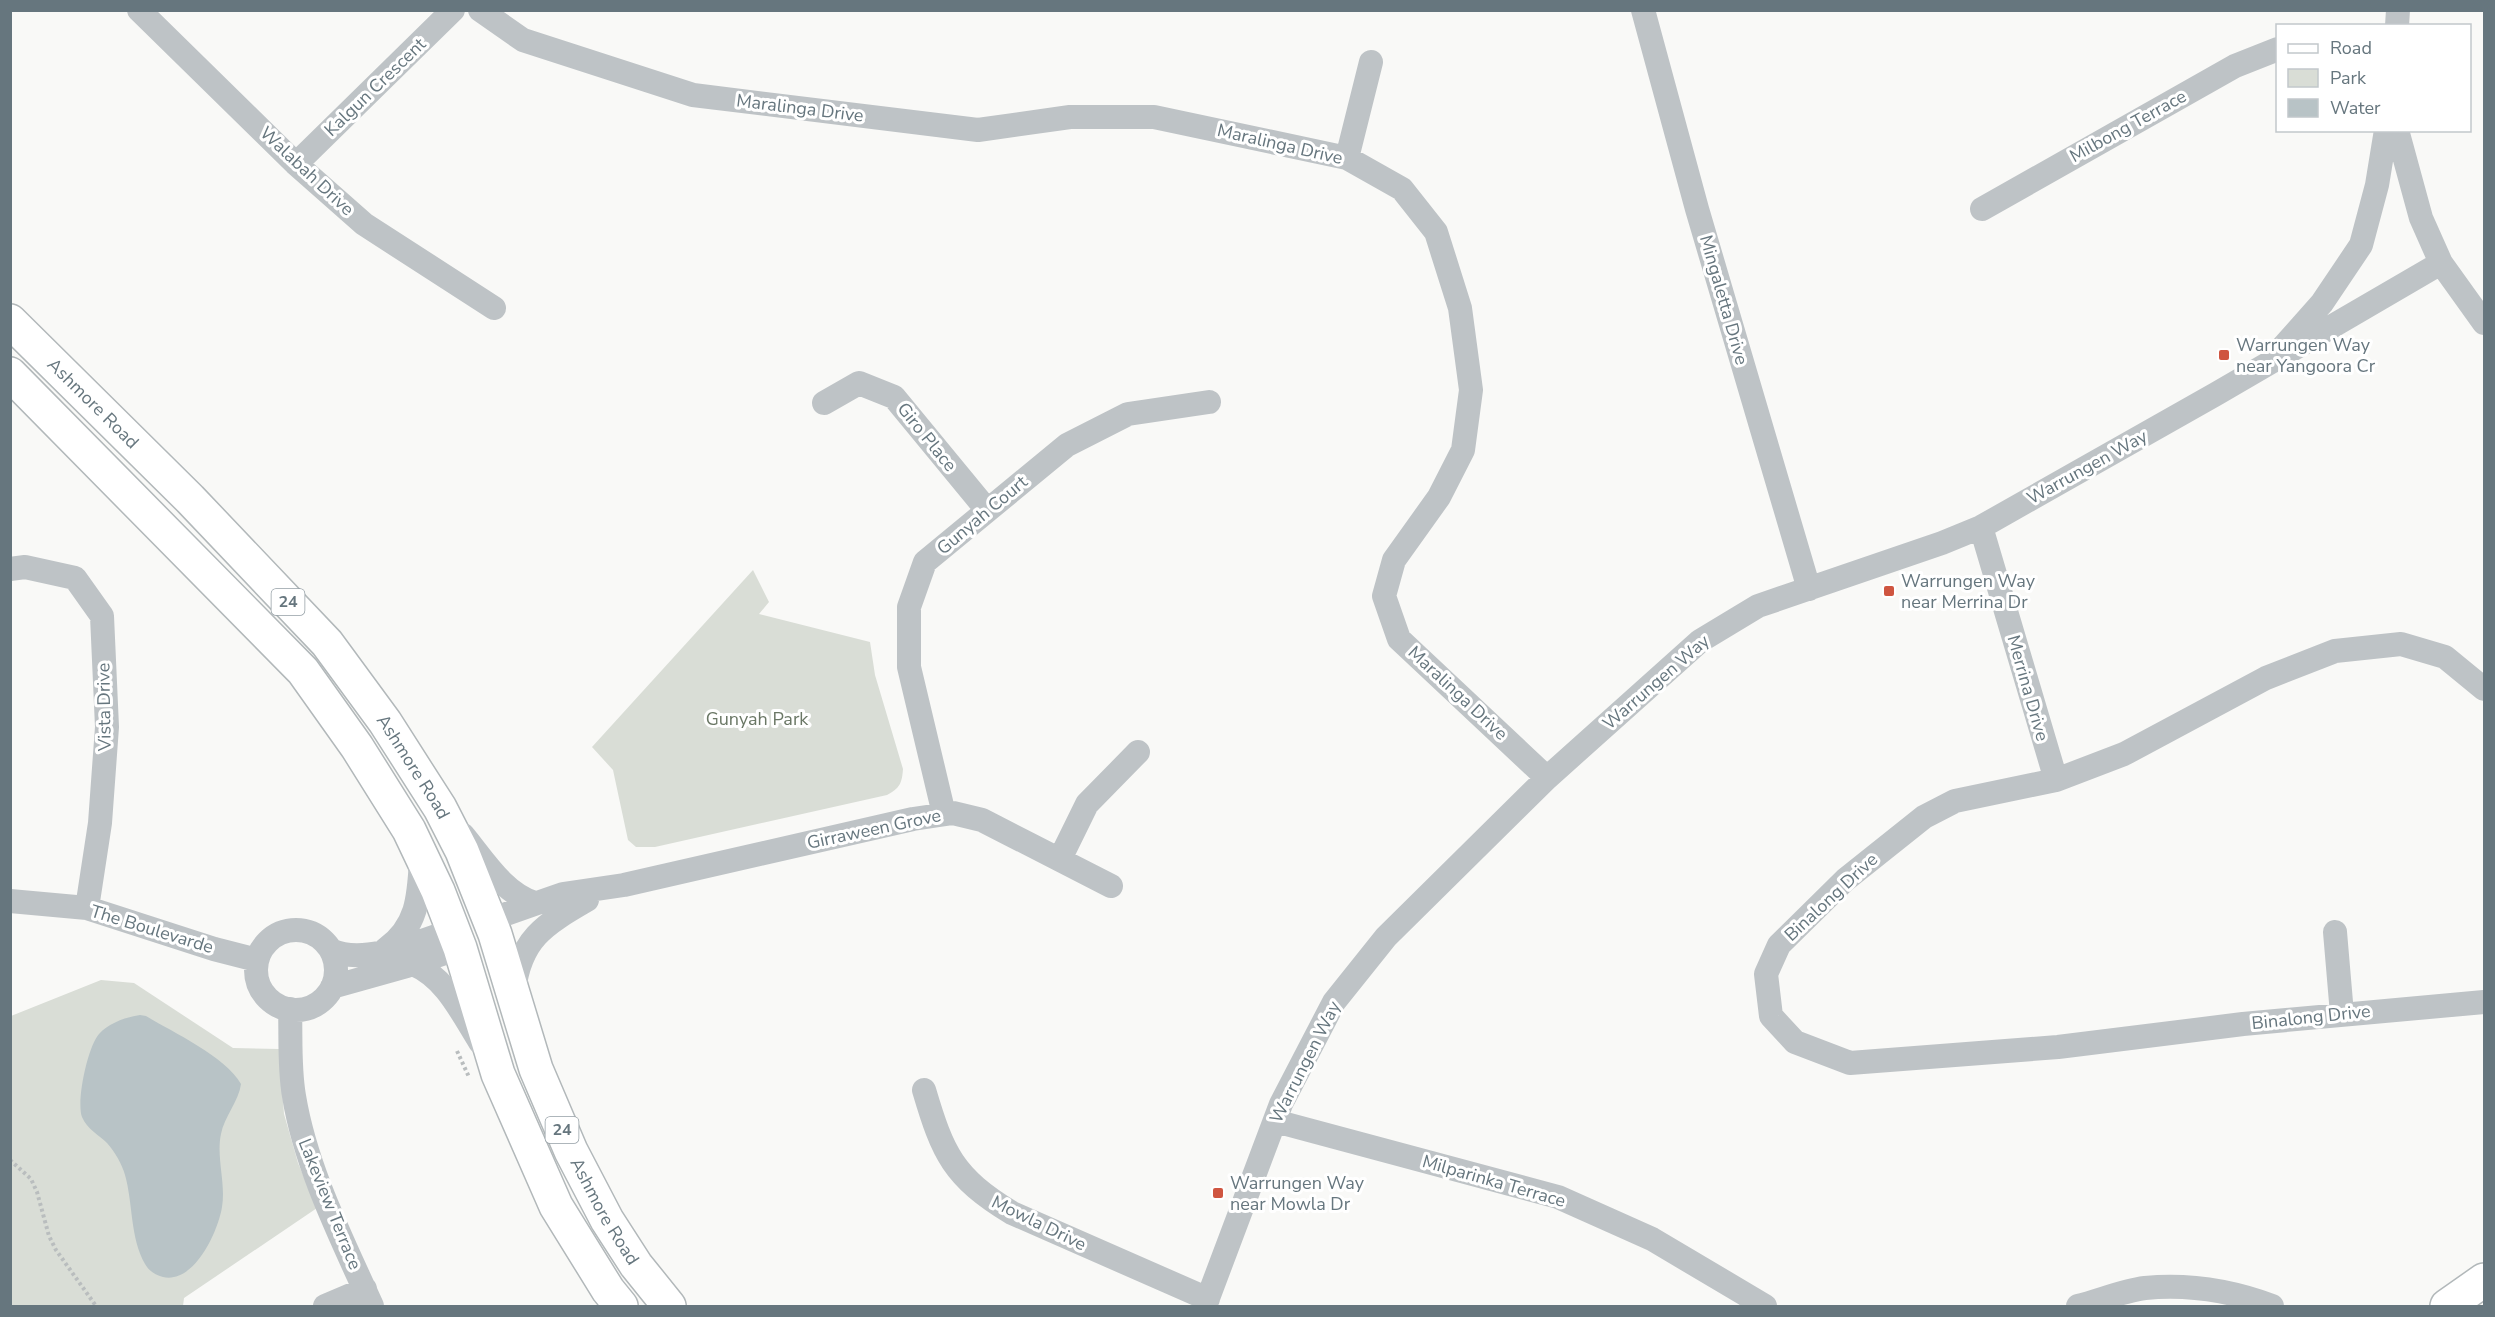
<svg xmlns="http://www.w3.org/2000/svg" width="2495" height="1317" viewBox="0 0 2495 1317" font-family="'Nunito Sans',sans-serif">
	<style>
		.green { fill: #d9ddd6 }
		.water { fill: #b8c3c6 }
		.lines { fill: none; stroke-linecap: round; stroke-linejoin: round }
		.primary-casing { stroke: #b2b8ba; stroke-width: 36 }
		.path { stroke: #b9bdbe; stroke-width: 4; stroke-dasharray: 3 3; stroke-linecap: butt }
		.street { stroke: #bec3c6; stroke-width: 24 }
		.primary { stroke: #fff; stroke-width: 33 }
		.poi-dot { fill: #cf5540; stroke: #fff; stroke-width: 2 }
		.labels { text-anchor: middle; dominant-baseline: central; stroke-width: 6; stroke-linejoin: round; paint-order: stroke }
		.shield { fill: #fff; stroke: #949fa5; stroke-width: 1.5 }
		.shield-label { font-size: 16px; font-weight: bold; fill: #66767e }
		.street-label { font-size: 18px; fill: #66767e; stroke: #fff }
		.poi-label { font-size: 18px; fill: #66767e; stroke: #fff; text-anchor: start }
		.park-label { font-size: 18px; fill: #6a7765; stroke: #fff }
	</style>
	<rect width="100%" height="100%" fill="#f9f9f7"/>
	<path class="green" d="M753 570 769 602 759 614 870 642 875 675 903 769C902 783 900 788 887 795L655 847H636L628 840 613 770 592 747Z
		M101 980 134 983 233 1048 279 1049 284 1114 298 1163 317 1208 184 1298 183 1306H11V1016Z"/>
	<path class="water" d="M140 1015 146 1016C174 1033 225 1056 241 1084 239 1101 224 1117 221 1134 216 1157 226 1183 222 1207 218 1232 194 1284 163 1277 155 1275 149 1271 145 1264 130 1238 133 1203 125 1175 122 1164 115 1152 107 1143 99 1135 87 1129 82 1117 76 1101 88 1046 99 1034 109 1023 126 1017 140 1015Z"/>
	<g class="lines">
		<g class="primary-casing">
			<g id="primary">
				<path id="s1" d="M10 321 190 499 327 643 385 722 440 808 462 851 495 934 536 1069 571 1151 607 1220 636 1265 669 1306"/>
				<path d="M10 374 303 671 357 747 409 830 438 891 460 948 498 1074 556 1206 608 1290 621 1306"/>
				<path d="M2447 1306 2484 1280"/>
			</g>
		</g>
		<path class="path" d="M457 1051 469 1077
			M10 1160 31 1179 37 1192 49 1236 56 1250 96 1306"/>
		<path class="street" d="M139 10 296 164 364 224 494 308
			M480 10 523 40 693 95 978 130 1070 117H1154L1347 158 1402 189 1436 232 1460 308 1471 390 1463 450 1439 497 1394 560 1384 596 1399 639 1547 778
			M1643 10 1697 209 1809 589
			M2397 26 2398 10
			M2397 130 2421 218 2441 263 2484 323
			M1347 158 1371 62
			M296 164 453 10
			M1982 209 2235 66 2278 49
			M2282 348 2322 303 2361 245 2377 185 2386 130
			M824 403 859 383 894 397 987 510
			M1981 527 2056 780
			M10 569 25 567 75 578 102 616 107 727 100 823 87 908
			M2484 689 2445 657 2401 644 2335 651 2266 678 2124 754 2056 780 1955 801 1924 817 1845 880 1779 945 1766 974 1771 1016 1795 1042 1850 1063 2058 1047 2243 1024 2484 1002
			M944 814 909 667V607L925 562 1067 445 1128 414 1209 402
			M463 835C483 859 504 894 535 903
			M1060 859 1087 804 1138 752
			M10 901 87 908 214 949 257 960
			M489 920 563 894 624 885 913 819 953 813 982 820 1111 886
			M256 970a40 40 0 1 1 80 0a40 40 0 1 1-80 0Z
			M2335 932 2342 1014
			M386 949C418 926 419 896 421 860
			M331 950C364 966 420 941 454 930
			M413 964C446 978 461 1012 480 1042
			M332 987 407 966 460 948
			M514 991C520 939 544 925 587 900
			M290 1009C291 1038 289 1067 294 1096 306 1169 342 1239 372 1306
			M924 1090C943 1154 953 1177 1012 1213L1208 1299
			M1275 1121 1558 1197 1652 1239 1765 1306
			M325 1306 365 1289
			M1205 1306 1281 1104 1334 1002 1386 937 1547 778 1700 641 1758 606 1942 543 1981 527 2216 394 2441 263
			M2078 1306C2099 1301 2122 1291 2145 1288 2187 1284 2232 1291 2272 1306"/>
		<use href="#primary" class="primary"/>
	</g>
	<g class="poi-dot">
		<rect x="2218" y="349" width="12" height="12" rx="3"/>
		<rect x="1883" y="585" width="12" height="12" rx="3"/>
		<rect x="1212" y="1187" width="12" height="12" rx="3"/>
	</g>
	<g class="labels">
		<g class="shield">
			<rect x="271.5" y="589" width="33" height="26" rx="4.5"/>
			<rect x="545.5" y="1117" width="33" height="26" rx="4.5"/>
		</g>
		<g class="shield-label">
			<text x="288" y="602">24</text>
			<text x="562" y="1130">24</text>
		</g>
		<g class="street-label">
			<text transform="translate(375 87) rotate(-44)">Kalgun Crescent</text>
			<text transform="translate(800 108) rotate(7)">Maralinga Drive</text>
			<text transform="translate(2128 126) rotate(-29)">Milbong Terrace</text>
			<text transform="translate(1280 144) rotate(13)">Maralinga Drive</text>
			<text transform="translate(307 171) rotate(43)">Walabah Drive</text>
			<text transform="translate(1724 300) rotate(74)">Mingaletta Drive</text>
			<text stroke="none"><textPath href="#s1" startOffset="117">Ashmore Road</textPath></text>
			<text transform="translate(927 437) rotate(51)">Giro Place</text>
			<text transform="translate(2087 467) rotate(-29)">Warrungen Way</text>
			<text transform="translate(982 515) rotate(-40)">Gunyah Court</text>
			<text transform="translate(1656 682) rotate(-41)">Warrungen Way</text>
			<text transform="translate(2028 688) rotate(74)">Merrina Drive</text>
			<text transform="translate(1458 693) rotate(43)">Maralinga Drive</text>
			<text transform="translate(104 707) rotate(-91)">Vista Drive</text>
			<text stroke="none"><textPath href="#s1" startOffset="603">Ashmore Road</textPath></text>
			<text transform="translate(874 829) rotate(-12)">Girraween Grove</text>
			<text transform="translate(1831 897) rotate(-43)">Binalong Drive</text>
			<text transform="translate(152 929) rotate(17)">The Boulevarde</text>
			<text transform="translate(2311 1017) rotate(-6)">Binalong Drive</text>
			<text transform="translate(1305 1062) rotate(-63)">Warrungen Way</text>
			<text transform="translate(1494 1181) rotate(16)">Milparinka Terrace</text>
			<text transform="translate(330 1204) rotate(68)">Lakeview Terrace</text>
			<text stroke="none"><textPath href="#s1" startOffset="1089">Ashmore Road</textPath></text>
			<text transform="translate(1039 1223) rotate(26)">Mowla Drive</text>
		</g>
		<g class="poi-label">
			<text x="2236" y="345">Warrungen Way<tspan x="2236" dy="21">near Yangoora Cr</tspan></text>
			<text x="1901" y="581">Warrungen Way<tspan x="1901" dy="21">near Merrina Dr</tspan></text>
			<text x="1230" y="1183">Warrungen Way<tspan x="1230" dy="21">near Mowla Dr</tspan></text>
		</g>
		<g class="park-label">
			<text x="757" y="719">Gunyah Park</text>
		</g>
	</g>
	<rect width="2495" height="1317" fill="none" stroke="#66767e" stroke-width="24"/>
	<rect x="2276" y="24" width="195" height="108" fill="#ffffff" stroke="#c2c8cb" stroke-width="1.5"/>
	<rect x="2288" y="44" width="30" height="9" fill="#ffffff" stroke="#c2c8cb" stroke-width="1.5"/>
	<text x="2330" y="54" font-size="18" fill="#66767e">Road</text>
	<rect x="2288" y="69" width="30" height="18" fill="#d9ddd6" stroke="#c2c8cb" stroke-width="1.5"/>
	<text x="2330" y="84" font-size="18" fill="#66767e">Park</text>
	<rect x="2288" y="99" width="30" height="18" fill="#b8c3c6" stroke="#c2c8cb" stroke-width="1.5"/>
	<text x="2330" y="114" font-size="18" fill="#66767e">Water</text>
</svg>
